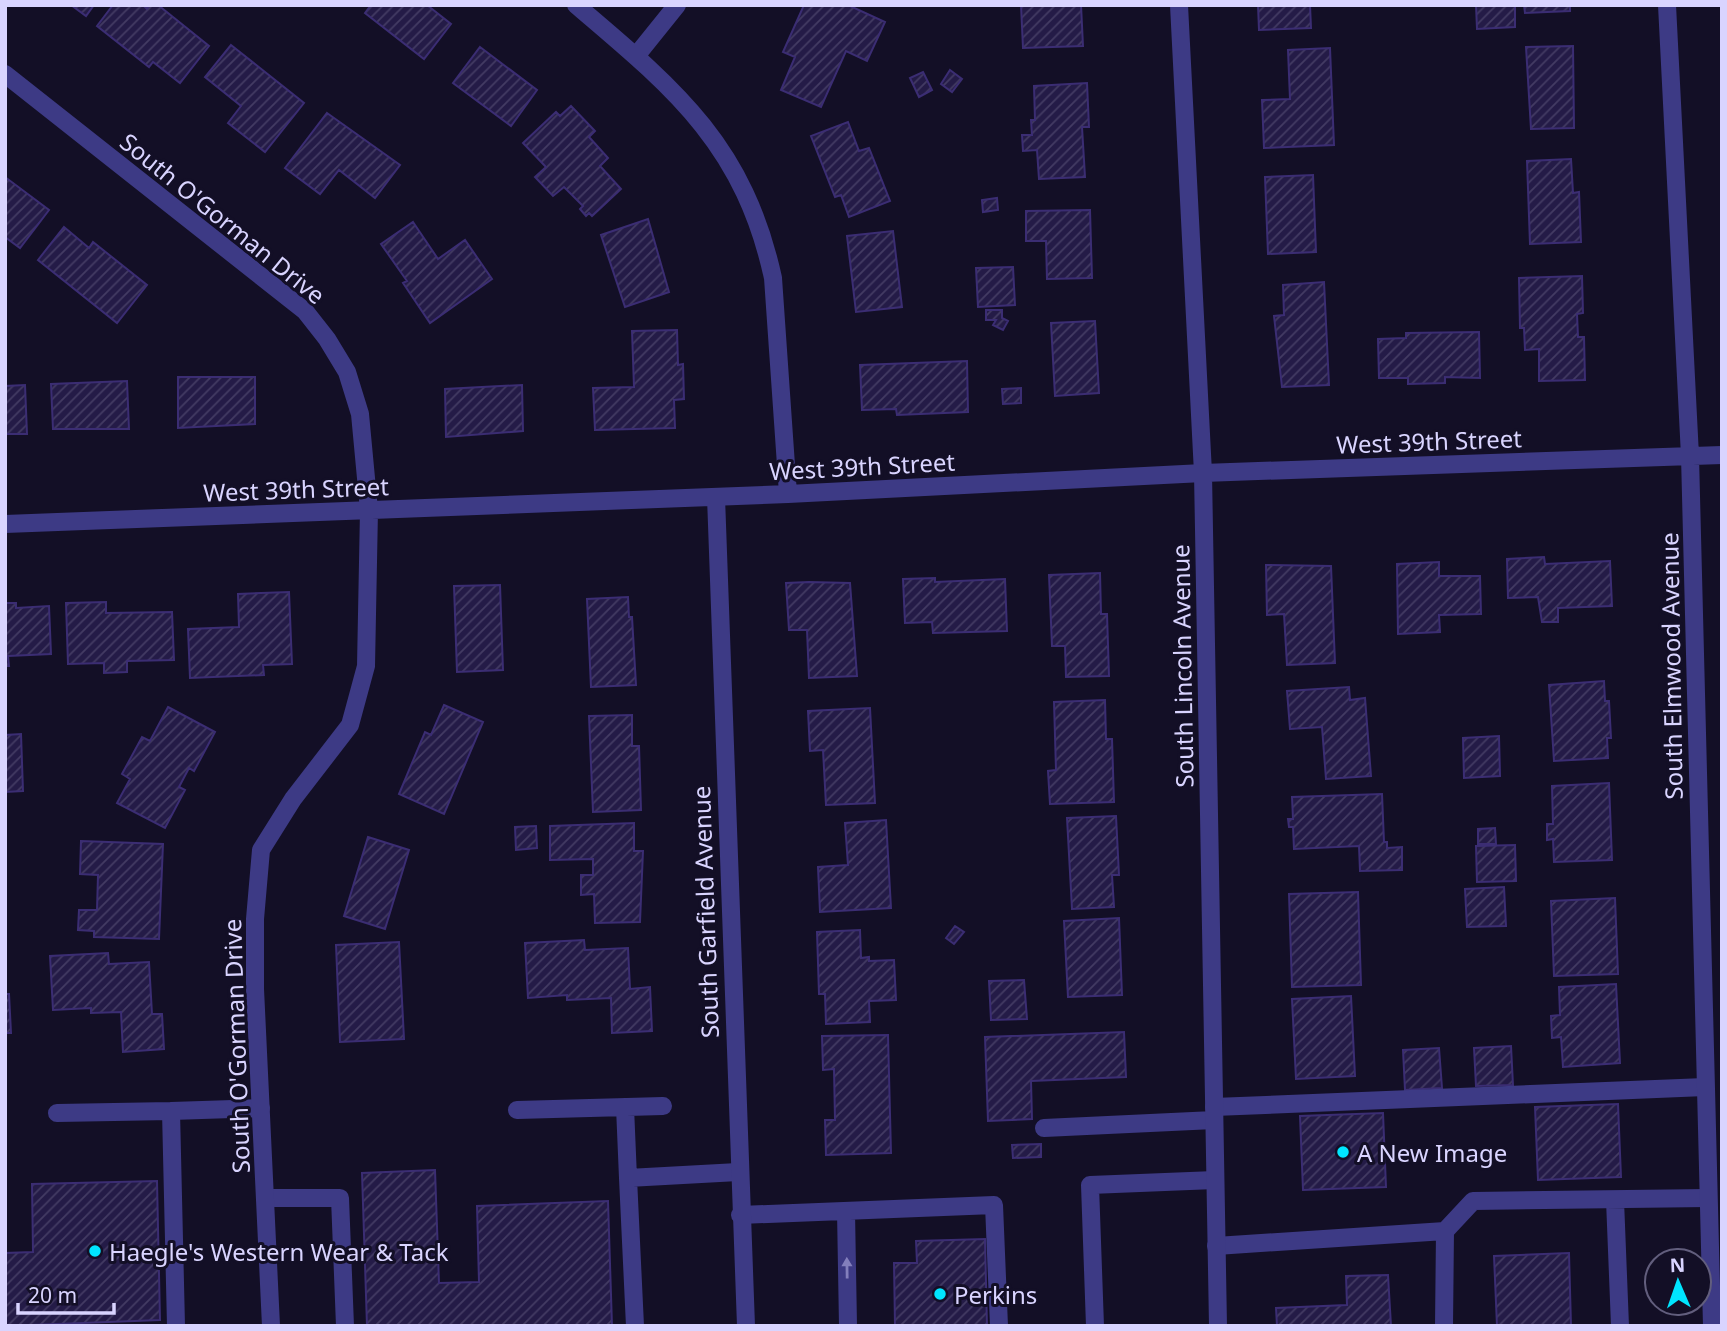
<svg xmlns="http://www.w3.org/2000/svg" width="1727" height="1331" viewBox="0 0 1727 1331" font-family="'Noto Sans',sans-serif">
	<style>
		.building { fill: url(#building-hatch); stroke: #3b2d73; stroke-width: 2 }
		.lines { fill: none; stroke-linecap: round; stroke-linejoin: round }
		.service { stroke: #3d3a85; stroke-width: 18 }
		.minor { stroke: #3d3a85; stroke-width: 18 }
		.oneway { fill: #837fbc }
		.poi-dot { fill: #00e5ff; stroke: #130f26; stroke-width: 2.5 }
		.labels { text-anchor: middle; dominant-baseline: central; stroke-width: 6; stroke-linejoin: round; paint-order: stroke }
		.street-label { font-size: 24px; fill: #d9d4ff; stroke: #130f26 }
		.poi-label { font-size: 24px; fill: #d9d4ff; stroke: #130f26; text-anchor: start }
	</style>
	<defs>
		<pattern id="building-hatch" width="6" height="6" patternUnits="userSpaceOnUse" patternTransform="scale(1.75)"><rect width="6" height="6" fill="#241b47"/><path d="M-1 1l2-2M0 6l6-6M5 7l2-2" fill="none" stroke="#433b63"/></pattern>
	</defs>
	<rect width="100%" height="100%" fill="#130f26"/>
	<path class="building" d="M71 5H94L86 16Z
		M113 5H143L147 9 150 5H158L209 46 180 83 153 62 149 67 97 26Z
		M371 5H427L451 24 424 59 365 13Z
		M804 5H848L885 22 867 61 846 51 821 107 781 90 795 57 783 52Z
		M1021 5H1081L1083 46 1023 48Z
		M1258 5H1310L1311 28 1259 30Z
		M1476 5H1515V27L1477 29Z
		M1524 5H1570V11L1525 13Z
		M231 45 304 103 265 152 228 123 241 106 205 77Z
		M1573 46 1574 128 1531 129 1526 47Z
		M480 47 537 90 511 126 453 83Z
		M1330 48 1334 145 1264 148 1262 100 1290 99 1288 50Z
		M950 70 962 79 952 92 941 84Z
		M923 72 932 90 919 97 910 78Z
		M1087 83 1089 127H1082L1085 177 1039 179 1037 150 1023 151 1022 135H1032L1031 120H1035L1034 86Z
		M571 106 595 131 589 137 608 158 600 166 621 189 592 216 589 213 586 216 580 209 583 206 564 187 553 196 535 177 546 167 523 143 556 112 560 116Z
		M327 113 400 165 375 198 339 170 320 194 285 168Z
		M848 122 859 151 869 148 890 201 849 217 841 195 835 197 811 136Z
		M1571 159 1573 193 1579 192 1581 242 1530 244 1527 161Z
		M1313 175 1316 252 1268 254 1265 177Z
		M5 177 49 210 20 248 5 237Z
		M997 198 998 210 983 212 982 200Z
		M1090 210 1092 278 1047 279 1046 241H1026V211Z
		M648 219 669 292 625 307 601 235Z
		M413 222 438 259 465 240 492 279 430 323 403 283 407 281 381 244Z
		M64 227 89 248 93 242 147 285 117 323 38 260Z
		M893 231 902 307 856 312 847 236Z
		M1013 267 1015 305 978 307 976 268Z
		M1582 276 1583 313 1577 314 1578 337H1584L1585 380 1539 381V349L1525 350 1524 328H1520L1519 278Z
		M1324 282 1329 385 1282 387 1274 316 1284 315 1283 285Z
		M986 310H1002V318L1008 321 1003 330 993 325 996 320H986Z
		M1095 321 1099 393 1055 396 1051 323Z
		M677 330 678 365 683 364 684 399 674 400 675 428 595 430 593 388 634 387 632 331Z
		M1479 332 1480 378 1445 377V383L1408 384V378H1379L1378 339 1406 338V333Z
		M967 361 968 412 897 415 896 409 862 410 860 365Z
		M178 377H255V424L178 428Z
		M127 381 129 429H53L51 384Z
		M25 385 27 434H5V386Z
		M522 385 523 431 446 437 445 389Z
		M1021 388V403L1003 404 1002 389Z
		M1544 557 1545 564 1610 561 1612 606 1558 608V622H1542L1538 597 1508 598 1507 559Z
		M1439 562V576H1480L1481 614 1439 615 1440 632 1398 634 1397 564Z
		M1266 565 1331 566 1335 663 1287 665 1284 614 1267 615Z
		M1100 573 1101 614H1107L1109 676 1066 677 1065 646H1052L1049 575Z
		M935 578V582L1005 579 1007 631 933 633 932 622 905 623 903 579Z
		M809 582 850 583 857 676 809 678 807 630H789L786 583Z
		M500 585 503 670 457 672 454 586Z
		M289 592 292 664 263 665 264 675 190 678 188 629 239 627 238 594Z
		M628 597 629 617H632L636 685 591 687 587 599Z
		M106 602V613L172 612 174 660 127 661V672L104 673V663L68 664 66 603Z
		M5 603H16V608L49 606 51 654 8 656 9 666H5Z
		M1604 681 1605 701H1609L1611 738H1607L1608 758 1554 761 1549 685Z
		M1349 687 1350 700 1365 698 1371 776 1326 779 1322 727 1290 729 1287 691Z
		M1105 700 1106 739H1112L1114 802 1050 804 1048 771 1056 770 1054 702Z
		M444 705 483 722 444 814 399 794 425 732 431 735Z
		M168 707 215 732 194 771 189 768 179 787 185 790 165 828 117 803 130 779 122 774 142 737 150 741Z
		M870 708 875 803 826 805 823 750 810 751 808 711Z
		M632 715V746H639L641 810 593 812 589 716Z
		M21 734 23 791 5 792V735Z
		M1499 736 1500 776 1464 778 1463 738Z
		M1609 783 1612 860 1554 862 1553 839 1547 840V824H1553L1552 786Z
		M1382 794 1384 842H1387V848L1402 847V870L1360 871 1359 846 1294 849 1293 827H1289L1288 819H1293L1292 797Z
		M1116 816 1119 875H1112L1114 907 1072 909 1067 818Z
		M886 820 891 908 820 912 818 867 848 865 845 823Z
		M634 823V851H643L640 922 595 923 594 894 581 895V875H593V859L550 860V826Z
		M536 826 537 848 516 850 515 827Z
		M1495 828 1496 844H1478V829Z
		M368 837 409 850 385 929 344 916Z
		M81 841 163 844 159 939 94 937V931L78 930 79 910H97L98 875 80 874Z
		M1515 845 1516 881 1477 882 1476 846Z
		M1504 887 1506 926 1467 927 1465 889Z
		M1358 892 1361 985 1292 987 1289 894Z
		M1615 898 1618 974 1554 976 1551 901Z
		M1119 918 1122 995 1068 997 1064 921Z
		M955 926 964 932 954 944 946 938Z
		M860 930 861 958 869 957V961L894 960 896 1000 869 1001 870 1022 826 1024 825 994H819L817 932Z
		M584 940 585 950 628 948 630 989 650 987 652 1031 612 1033 611 998 567 1000V995L528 998 525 943Z
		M399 942 404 1039 340 1042 336 945Z
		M108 953 109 964 149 962 152 1014H162L164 1049 123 1052 121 1012 91 1013V1008L53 1010 50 956Z
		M1024 980 1027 1019 991 1020 989 981Z
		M1616 984 1620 1063 1563 1067 1561 1037 1552 1038 1551 1016 1560 1015 1559 987Z
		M5 994H9L11 1033H5Z
		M1351 996 1355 1076 1296 1079 1292 999Z
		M1124 1032 1126 1077 1031 1081 1032 1119 988 1121 985 1037Z
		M888 1035 891 1153 826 1155 825 1120H835L834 1069 823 1070 822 1036Z
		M1511 1046 1513 1085 1476 1086 1474 1048Z
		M1439 1048 1442 1088 1405 1090 1403 1050Z
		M1618 1104 1621 1177 1538 1180 1535 1107Z
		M1383 1113 1386 1187 1303 1190 1300 1116Z
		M1041 1144V1157L1013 1158 1012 1145Z
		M435 1170 439 1283 479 1282 477 1206 608 1201 612 1326H367L362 1173Z
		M157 1181 160 1320 5 1326V1253L33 1252 32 1184Z
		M985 1239 987 1326H895L894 1263H917L916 1241Z
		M1569 1253 1571 1326H1497L1494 1256Z
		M1388 1275 1391 1326H1277L1276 1308 1347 1305 1346 1276Z"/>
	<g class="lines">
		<path class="service" d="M625 1107 628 1178
			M1214 1107 1705 1087
			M517 1110 663 1106
			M57 1113 171 1111
			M1044 1128 1214 1120
			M265 1198H340L345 1326
			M1615 1200 1620 1326
			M846 1211 848 1326
			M740 1215 994 1205 999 1326
			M1445 1231 1473 1201 1708 1198
			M1216 1246 1445 1231 1444 1326
			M176 1326 171 1111 261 1108
			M635 1326 628 1178 738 1172
			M1095 1326 1090 1185 1215 1180"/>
		<path class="minor" d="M576 5C675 89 744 145 773 278L788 494
			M1179 5 1203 473 1218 1326
			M1667 5 1690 456 1712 1326
			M636 56 677 5
			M5 74 305 311 327 339 347 372 360 414 369 510 366 666 350 725 293 799 261 850 255 919V989L271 1326
			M716 497 746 1326
			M5 524 788 494 1203 473 1722 455"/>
	</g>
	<defs><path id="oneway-solid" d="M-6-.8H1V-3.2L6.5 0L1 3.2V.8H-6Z" transform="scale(1.75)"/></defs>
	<use class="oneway" href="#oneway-solid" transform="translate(847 1268) rotate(-91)"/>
	<g class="poi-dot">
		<circle cx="1343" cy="1152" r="7"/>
		<circle cx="95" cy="1251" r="7"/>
		<circle cx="940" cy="1294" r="7"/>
	</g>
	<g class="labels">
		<g class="street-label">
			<text transform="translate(223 218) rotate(39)">South O'Gorman Drive</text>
			<text transform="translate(1429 441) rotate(-2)">West 39th Street</text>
			<text transform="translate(862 466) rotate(-3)">West 39th Street</text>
			<text transform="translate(296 489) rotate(-2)">West 39th Street</text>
			<text transform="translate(1182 666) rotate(-91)">South Lincoln Avenue</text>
			<text transform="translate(1671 666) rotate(-91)">South Elmwood Avenue</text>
			<text transform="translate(705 912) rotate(-92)">South Garfield Avenue</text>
			<text transform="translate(236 1046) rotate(-92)">South O'Gorman Drive</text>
		</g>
		<g class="poi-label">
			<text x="1357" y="1152">A New Image</text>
			<text x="109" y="1251">Haegle's Western Wear &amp; Tack</text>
			<text x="954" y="1294">Perkins</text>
		</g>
	</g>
	<rect width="1727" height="1331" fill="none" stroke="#d9d4ff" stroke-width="14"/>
	<g transform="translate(1678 1282) rotate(358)"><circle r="33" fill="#130f26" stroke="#625e7d" stroke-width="2"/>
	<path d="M0-5L12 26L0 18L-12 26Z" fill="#00e5ff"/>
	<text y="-10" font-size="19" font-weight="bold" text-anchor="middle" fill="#d9d4ff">N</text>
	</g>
	<path d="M18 1303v10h96v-10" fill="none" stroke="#d9d4ff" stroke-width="3.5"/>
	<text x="28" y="1303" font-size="21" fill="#d9d4ff" stroke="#130f26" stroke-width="5" paint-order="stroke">20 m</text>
</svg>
